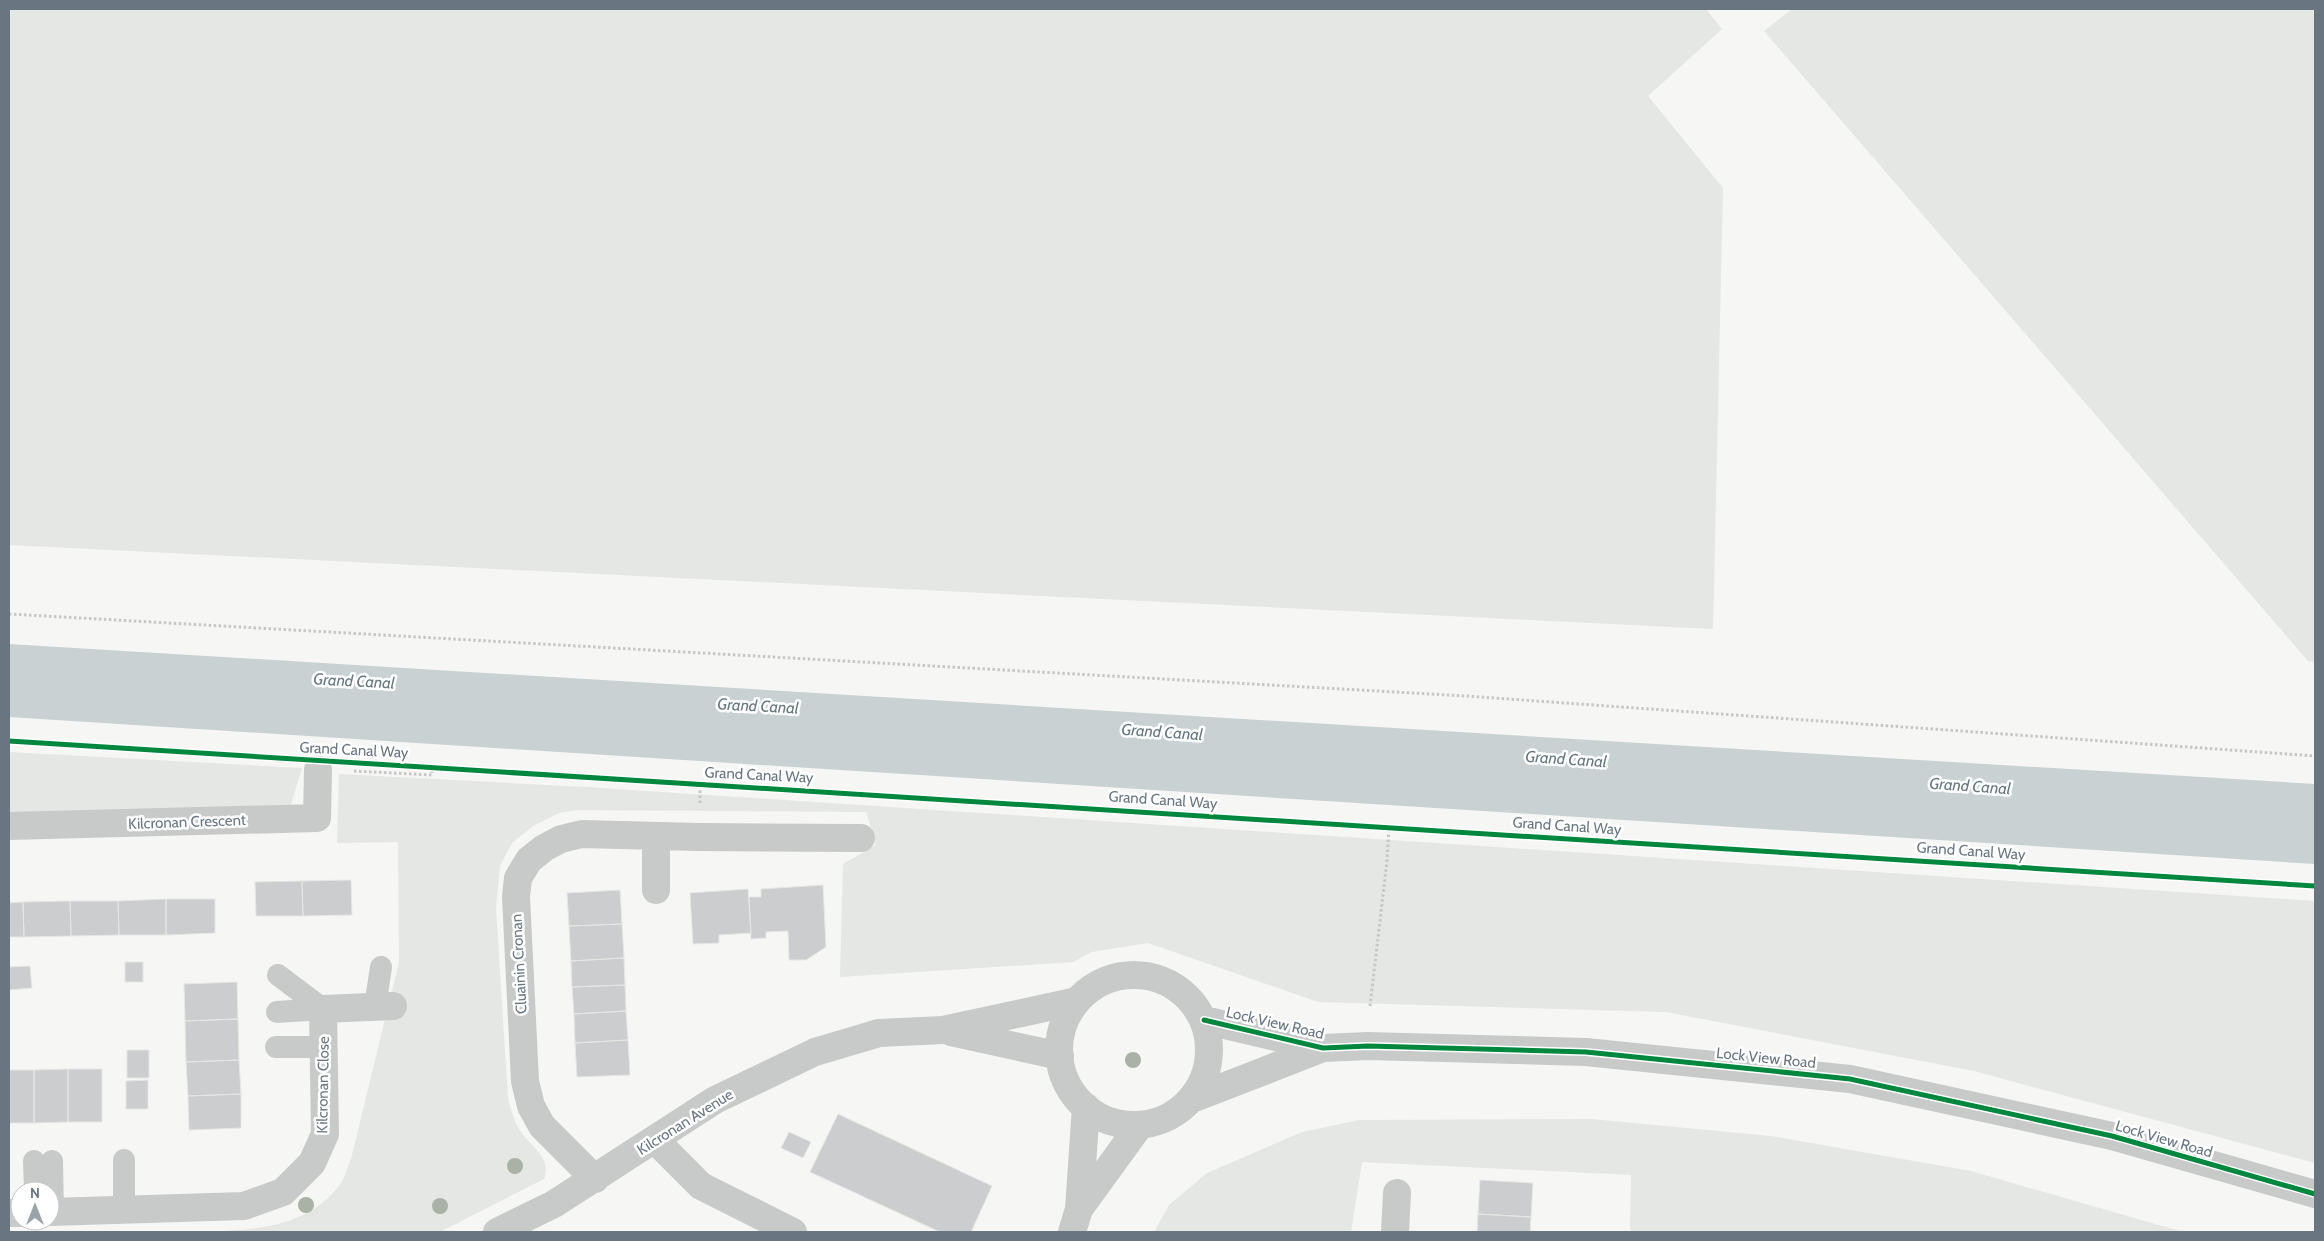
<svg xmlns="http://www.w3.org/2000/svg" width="2324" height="1241" viewBox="0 0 2324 1241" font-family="Cabin,sans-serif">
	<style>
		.green { fill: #e4e7e3 }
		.water { fill: #cad1d3 }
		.building { fill: #cccdce; stroke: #e6e6e4 }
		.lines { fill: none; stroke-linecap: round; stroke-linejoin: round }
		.path { stroke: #c6c7c8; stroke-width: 3; stroke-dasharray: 2.5 2.5; stroke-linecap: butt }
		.service { stroke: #c8caca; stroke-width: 22 }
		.minor { stroke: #c8caca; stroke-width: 28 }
		.tertiary { stroke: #c8caca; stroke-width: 28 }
		.cycleway-casing { stroke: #fff; stroke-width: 8 }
		.cycleway { stroke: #00873e; stroke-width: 5 }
		.tree { fill: #aab1a7 }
		.labels { text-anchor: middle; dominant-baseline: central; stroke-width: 5; stroke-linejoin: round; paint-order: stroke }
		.street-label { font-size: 15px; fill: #697682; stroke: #fff }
		.water-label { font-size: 16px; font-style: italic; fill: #65777e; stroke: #fff }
	</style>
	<rect width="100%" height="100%" fill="#f6f6f5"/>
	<path class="green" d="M9 9H1706L1722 29 1648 96 1723 188 1713 629 9 545Z
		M1792 9H2315V662L2308 661 1764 31Z
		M9 752 302 768 290 807 9 815Z
		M339 774 586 787 2315 901V1163L1974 1071 1666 1012 1318 1002 1148 943 1092 952 1073 962 840 977 843 864 876 845 866 812 577 810 559 813 533 826 512 843 500 866 496 908 508 1098C511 1111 514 1121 521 1132 532 1148 552 1158 544 1179L440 1232H171C230 1230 303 1237 341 1183 346 1175 349 1163 352 1155L399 962 398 842 337 843Z
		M1591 1119 1771 1136 1971 1171 2183 1232H1636L1630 1230 1631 1175 1362 1162 1351 1232H1154L1169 1205 1207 1173 1302 1132 1359 1120Z"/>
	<path class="water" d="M9 644 2315 784V864L9 717Z"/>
	<path class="building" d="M351 880 352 915 303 916 302 881Z
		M302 881 303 916H256L255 882Z
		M823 885 826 947 806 960H789L788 931 766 932V938L751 939 749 897H761V889Z
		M748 889 751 933 719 935V943L693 944 690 893Z
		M620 890 622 924 569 926 567 893Z
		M166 899V935H119L118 901Z
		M166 899H215V933L166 935Z
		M70 901 71 936 24 937 23 902Z
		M70 901H118L119 935 71 936Z
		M23 902 24 937H9V903Z
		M622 924 624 958 571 961 569 926Z
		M624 958 625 985 572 987 571 961Z
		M125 962H143V982H125Z
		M30 966 32 988 9 990V967Z
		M237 982 238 1019 185 1021 184 984Z
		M625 985 626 1011 574 1014 572 987Z
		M626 1011 628 1040 575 1043 574 1014Z
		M238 1019 239 1060 186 1062 185 1021Z
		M628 1040 630 1075 577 1077 575 1043Z
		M127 1050H149V1078H127Z
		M239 1060 241 1094 188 1096 186 1062Z
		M68 1069H102V1122H68Z
		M68 1069V1122L34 1123V1070Z
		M9 1070H34V1123H9Z
		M148 1080V1109H126V1081Z
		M241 1094V1128L189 1130 188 1096Z
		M838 1114 992 1186 971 1232H940L810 1172Z
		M789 1132 811 1142 803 1158 781 1148Z
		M1480 1180 1533 1183 1531 1217 1478 1214Z
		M1478 1214 1531 1217 1530 1232H1477Z"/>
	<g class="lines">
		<path class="path" d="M9 614 1466 696 2315 756
			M354 771 432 775V767
			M700 803V784
			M1370 1006 1387 861 1389 827"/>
		<path class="service" d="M278 975 323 1009
			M375 1007 381 967
			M277 1012 323 1009
			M276 1047H324
			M124 1160V1211
			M34 1161 35 1191
			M52 1161 53 1212"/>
		<path class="minor" d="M9 826 317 818 318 770
			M656 836V890
			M951 1032 1060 1056
			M655 1140 701 1186 793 1232
			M595 1179 542 1126 531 1106 525 1081 516 897 518 878 529 860 544 848 561 839 582 834 699 837 861 838
			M50 1212 244 1206 283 1192 312 1163 325 1134 323 1009 393 1006
			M9 1213H20
			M497 1232 554 1204 715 1100 815 1052 879 1033 943 1030 1077 1001
			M1395 1232 1397 1193"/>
		<path class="tertiary" d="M1059 1050a75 75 0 1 1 150 0a75 75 0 1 1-150 0Z
			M1204 1020 1323 1048 1368 1046 1586 1052 1850 1079 2112 1136 2315 1194
			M1192 1099 1323 1048
			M1079 1209 1140 1125
			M1072 1232 1079 1209 1086 1107"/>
		<g class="cycleway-casing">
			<path id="cycleway" d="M9 741 2315 886
				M1204 1020 1323 1048 1368 1046 1586 1052 1850 1079 2112 1136 2315 1194"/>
		</g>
		<use href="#cycleway" class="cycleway"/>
	</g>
	<g class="tree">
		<circle cx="1133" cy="1060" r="8"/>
		<circle cx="515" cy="1166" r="8"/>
		<circle cx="306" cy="1205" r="8"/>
		<circle cx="440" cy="1206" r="8"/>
	</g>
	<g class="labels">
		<g class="street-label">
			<text transform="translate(354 750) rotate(3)">Grand Canal Way</text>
			<text transform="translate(759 775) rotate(3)">Grand Canal Way</text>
			<text transform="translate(1163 800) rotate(4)">Grand Canal Way</text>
			<text transform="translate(187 822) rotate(-2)">Kilcronan Crescent</text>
			<text transform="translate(1567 826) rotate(4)">Grand Canal Way</text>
			<text transform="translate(1971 851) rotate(4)">Grand Canal Way</text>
			<text transform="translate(519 964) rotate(-93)">Cluainin Cronan</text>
			<text transform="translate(1275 1023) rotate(13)">Lock View Road</text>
			<text transform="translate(1766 1058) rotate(6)">Lock View Road</text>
			<text transform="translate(323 1085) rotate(-89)">Kilcronan Close</text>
			<text transform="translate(685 1122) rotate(-32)">Kilcronan Avenue</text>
			<text transform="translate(2164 1139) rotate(16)">Lock View Road</text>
		</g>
		<g class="water-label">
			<text transform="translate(354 681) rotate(3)">Grand Canal</text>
			<text transform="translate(758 706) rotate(3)">Grand Canal</text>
			<text transform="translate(1162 732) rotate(4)">Grand Canal</text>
			<text transform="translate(1566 759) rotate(4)">Grand Canal</text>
			<text transform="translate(1970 786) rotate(4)">Grand Canal</text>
		</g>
	</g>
	<rect width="2324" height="1241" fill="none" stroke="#697682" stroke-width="20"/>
	<g transform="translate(35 1206)"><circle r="24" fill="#ffffff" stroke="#c3c8cd"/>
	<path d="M0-4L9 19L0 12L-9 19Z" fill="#9aa3aa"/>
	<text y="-8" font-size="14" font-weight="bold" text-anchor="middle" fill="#697682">N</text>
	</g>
</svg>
